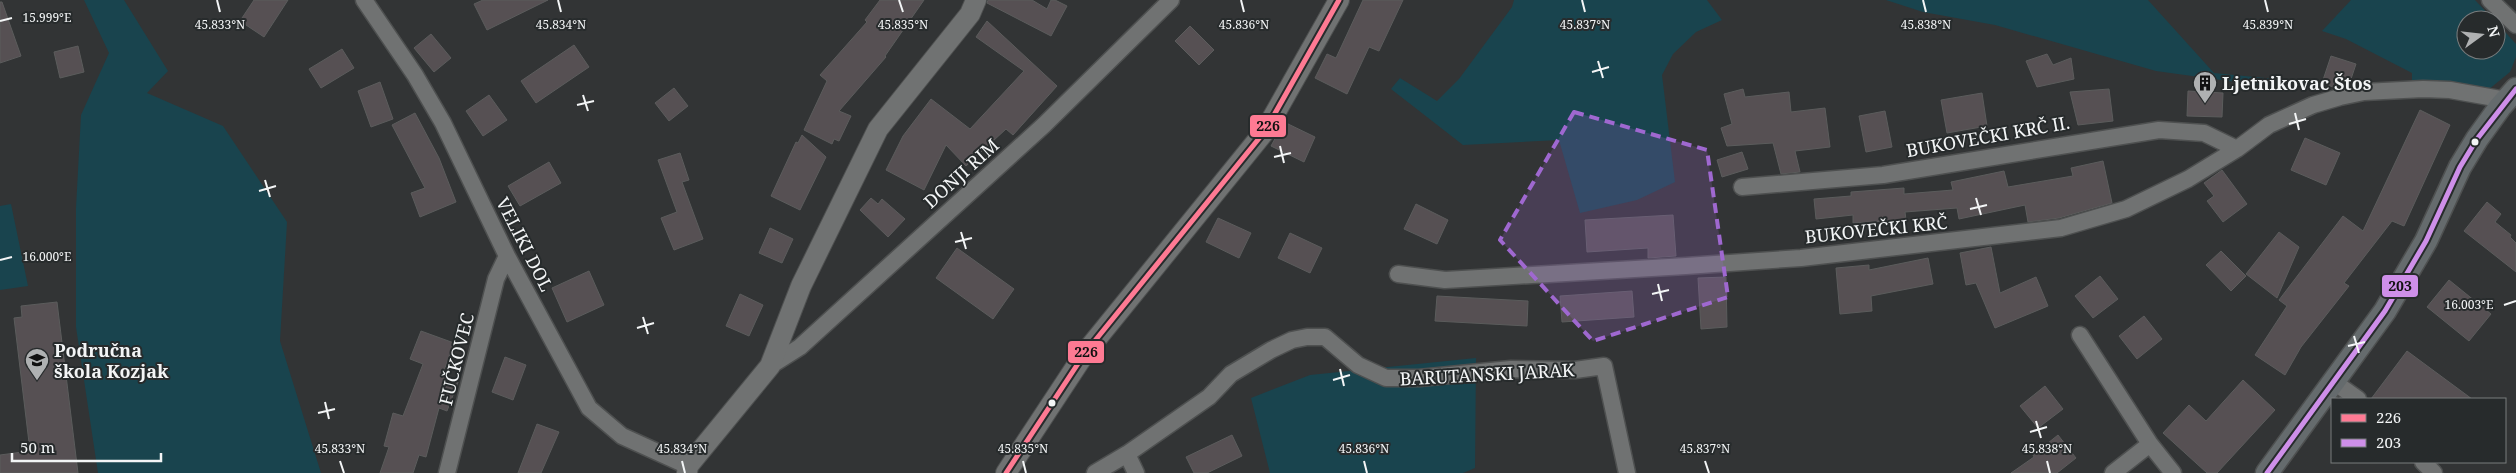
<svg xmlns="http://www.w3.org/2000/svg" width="2516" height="473" viewBox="0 0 2516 473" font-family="'Noto Serif',serif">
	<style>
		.green { fill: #19444e }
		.building { fill: #565053; stroke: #5b5c5c }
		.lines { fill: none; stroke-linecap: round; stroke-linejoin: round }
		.minor-casing { stroke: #4e5050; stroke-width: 19 }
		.tertiary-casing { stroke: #4e5050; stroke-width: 22 }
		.secondary-casing { stroke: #4e5050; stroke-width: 25 }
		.minor { stroke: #707272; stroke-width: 16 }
		.tertiary { stroke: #707272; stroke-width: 20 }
		.secondary { stroke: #656b6d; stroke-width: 22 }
		.bus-1-casing { stroke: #272b2c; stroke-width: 9 }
		.bus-2-casing { stroke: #272b2c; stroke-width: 9 }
		.bus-1 { stroke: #fe7a93; stroke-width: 5 }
		.bus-2 { stroke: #ce8fe9; stroke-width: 5 }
		.marked { fill: #9f68d0; fill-opacity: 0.2; stroke: #9f68d0; stroke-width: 4; stroke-dasharray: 10 6; stroke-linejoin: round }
		.ticks { fill: none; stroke: #f3f5f6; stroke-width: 2 }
		.bus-dot { fill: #f3f5f6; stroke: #272b2c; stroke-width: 2 }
		.labels { text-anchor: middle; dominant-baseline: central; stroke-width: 4; stroke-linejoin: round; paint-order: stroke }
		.poi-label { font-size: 18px; font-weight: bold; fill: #f3f5f6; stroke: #272b2c; text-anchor: start }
		.street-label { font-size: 18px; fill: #f3f5f6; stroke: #272b2c }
		.ticks-label { font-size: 12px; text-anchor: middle; fill: #f3f5f6; stroke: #272b2c; stroke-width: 4; stroke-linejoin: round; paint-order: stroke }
		.line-badge { stroke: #272b2c; stroke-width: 2 }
		.pale-badge-label { font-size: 14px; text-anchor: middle; font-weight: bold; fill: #111 }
	</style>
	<rect width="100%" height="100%" fill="#323435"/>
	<path class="green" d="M84 0H124L168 71 147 93 223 126 287 222 280 341 321 473H98L76 327V208L81 115 109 53Z
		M1514 0H1707L1722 20 1696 32 1673 54 1662 75 1675 182 1637 200 1580 213 1559 140 1463 145 1391 89 1400 78 1437 101 1459 79 1512 7Z
		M1886 0H2148L2214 73 2275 79 2272 87 2156 71 1995 25 1923 12Z
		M2351 0H2475L2494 20H2466V50H2496V22L2516 44V57L2510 72 2488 90 2412 83V73L2346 39 2322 31Z
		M11 204 28 286 0 290V206Z
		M1476 358 1475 468 1463 473H1270L1251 398 1310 375Z"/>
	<path class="building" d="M254 0H288L264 37 240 21Z
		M483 0H548L487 30 474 4Z
		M880 0H924L885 56 886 57 839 111 851 116 839 141 834 139 832 144 804 130 827 81 820 75 867 22 865 20Z
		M988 0H1032L1047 9 1051 0H1055L1067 6 1051 36 987 3Z
		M1363 0H1403L1379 51 1369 47 1347 94 1315 78 1327 54 1336 58Z
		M0 2H2L21 56 0 63Z
		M987 21 1057 86 1013 135 1006 129 966 166 946 145 924 190 886 170 903 136 931 99 970 129 1024 71 976 37Z
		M1190 26 1214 50 1199 65 1175 41Z
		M431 34 451 58 434 72 414 48Z
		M574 45 589 67 536 103 521 81Z
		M78 46 84 72 60 78 54 52Z
		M342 49 354 68 321 88 309 69Z
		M2047 54 2053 65 2071 58 2074 79 2037 87 2026 61Z
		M2331 56 2356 64 2349 85 2336 88 2322 83Z
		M380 82 393 119 371 127 358 91Z
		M674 88 688 106 669 121 655 103Z
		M1743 89 1745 97 1789 92 1791 112 1825 108 1830 147 1795 151 1800 172 1781 174 1773 143 1727 146 1721 128 1732 124 1724 94Z
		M2109 89 2113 121 2078 125 2070 92Z
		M2188 91 2223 93 2222 117 2187 116Z
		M1982 93 1987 126 1947 133 1941 100Z
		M489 95 507 120 483 136 466 111Z
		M2420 110 2450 125 2404 226 2392 221 2344 283 2349 286 2301 347 2285 375 2255 355 2287 306 2279 300 2343 216 2363 231Z
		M1885 111 1892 147 1866 152 1859 116Z
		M415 113 439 158 456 202 420 217 411 193 425 188 392 125Z
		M1284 122 1315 137 1304 162 1271 146Z
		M802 135 826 157 800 210 771 196 796 142 798 143Z
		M2305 138 2340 153 2326 185 2291 170Z
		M1742 152 1748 169 1722 177 1717 160Z
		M680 153 689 180 682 182 703 239 674 250 661 218 677 212 658 160Z
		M2103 161 2112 203 2059 218 2028 222 2025 205 1959 219 1957 208 1905 212 1906 220 1853 223V215L1816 219 1814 199 1851 196V192L1904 188V194L1953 190 1951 182 2004 171 2008 187 2073 176 2071 168Z
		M549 162 561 183 520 206 508 186Z
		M2222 170 2247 204 2223 222 2207 201 2214 196 2204 183Z
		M871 198 878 204 882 199 905 219 888 237 860 210Z
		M2487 202 2501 214 2495 222 2511 235 2510 237 2516 243V272L2464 231Z
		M1416 204 1448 220 1437 244 1404 229Z
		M1673 215 1676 256 1648 258V248L1587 252 1585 220Z
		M1218 218 1251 233 1239 258 1206 242Z
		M770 228 793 239 782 263 759 253Z
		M2279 232 2299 247 2277 298 2246 274Z
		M1290 233 1322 248 1310 273 1278 258Z
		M1991 247 2000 293 2036 277 2048 306 1995 328 1976 283 1966 285 1960 253Z
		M957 248 1014 289 993 319 936 278Z
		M2221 251 2246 276 2231 291 2206 265Z
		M1928 258 1933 284 1871 296 1872 311 1840 314 1836 268 1869 265V270Z
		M589 271 604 305 567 322 552 288Z
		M2100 276 2118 299 2093 318 2075 296Z
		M1726 277 1727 327 1701 329 1698 278Z
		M2449 280 2491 314 2469 341 2427 307Z
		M1632 291 1634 317 1562 322 1560 296Z
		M740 294 763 305 749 336 726 326Z
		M1437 296 1528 301 1527 326 1435 321Z
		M57 302 78 473H0V455L30 451 14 318 22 317 21 306Z
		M2144 316 2162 339 2137 359 2119 336Z
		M421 331 454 343 442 376 458 382 447 411 439 408 426 457 419 455 413 473H380L389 447 384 446 393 413 403 416 423 364 410 359Z
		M2407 351 2472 399H2371Z
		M505 357 526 365 513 400 492 392Z
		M2243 380 2275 410 2217 473H2207L2163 433 2189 405 2206 421Z
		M2045 386 2063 409 2038 428 2020 406Z
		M537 424 559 432 541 473H518Z
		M1232 435 1242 456 1207 473H1194L1186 457Z
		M2058 435 2076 458 2057 473H2011L2034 457 2033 455Z"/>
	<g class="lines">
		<g class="minor-casing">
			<path id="minor" d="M364 0 415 75 443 123 507 256 589 408 622 436 688 466
				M2490 0 2516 25
				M1742 187 1883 175 2159 130 2204 133 2237 149
				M1398 274 1445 280 1686 266 1801 258 2061 228 2126 209 2188 179 2237 149 2269 125 2313 105 2340 97 2364 92 2423 89 2450 90 2506 100
				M2080 335 2150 444 2173 473
				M770 366 800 347 1044 125 1171 0
				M2334 382 2358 399
				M1127 454 1136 473
				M2423 462 2434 473
				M447 473 496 279 507 256
				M1095 473 1127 454 1209 397 1231 374 1271 350 1292 340 1307 337H1325L1358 365 1386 378H1419L1511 369 1575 370 1604 366 1627 473
				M2113 473 2150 444"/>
		</g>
		<g class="tertiary-casing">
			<path id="tertiary" d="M687 473 688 466 770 366 801 286 878 129 970 14 976 0
				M1006 473 1085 353 1265 131 1339 0"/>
		</g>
		<g class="secondary-casing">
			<path id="secondary" d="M2267 473 2385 311 2426 241 2460 167 2477 139 2500 107 2516 89"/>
		</g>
		<use href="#minor" class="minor"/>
		<use href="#tertiary" class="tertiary"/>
		<use href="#secondary" class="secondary"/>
		<g class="bus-1-casing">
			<path id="bus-1" d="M1006 473 1085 353 1265 131 1339 0"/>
		</g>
		<g class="bus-2-casing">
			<path id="bus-2" d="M2267 473 2385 311 2426 241 2460 167 2477 139 2516 89"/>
		</g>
		<use href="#bus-1" class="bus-1"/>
		<use href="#bus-2" class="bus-2"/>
	</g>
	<path class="marked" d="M1574 112 1707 150 1728 297 1593 341 1500 240Z"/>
	<path class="ticks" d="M217 0 220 12M558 0 561 12M899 0 903 12M1241 0 1244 12M1582 0 1585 12M1923 0 1926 12M2265 0 2268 12M0 21 12 18M1598 61 1603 78M1592 72 1609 67M583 95 588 111M577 105 594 101M2295 113 2299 130M2289 124 2306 119M1280 146 1284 163M1274 157 1291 153M265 180 270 197M259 191 276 186M1976 198 1981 215M1970 209 1987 205M961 232 966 249M955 242 972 238M0 260 12 257M1658 284 1662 301M1652 294 1669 290M2504 305 2516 301M643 317 648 334M637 328 654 323M2354 336 2359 353M2348 346 2365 342M1340 369 1344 386M1333 380 1350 375M325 402 329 419M318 413 335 409M2036 421 2041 438M2030 432 2047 427M340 461 344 473M682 461 685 473M1023 461 1026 473M1364 461 1367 473M1705 461 1709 473M2047 461 2050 473"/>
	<defs>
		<g id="building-pin" transform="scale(1.25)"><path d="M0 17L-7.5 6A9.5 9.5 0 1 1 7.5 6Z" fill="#afb1b2" stroke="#272b2c"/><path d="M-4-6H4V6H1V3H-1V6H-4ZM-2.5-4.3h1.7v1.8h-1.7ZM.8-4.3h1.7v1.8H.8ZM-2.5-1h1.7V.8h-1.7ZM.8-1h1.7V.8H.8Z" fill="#111"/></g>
		<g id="school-pin" transform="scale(1.25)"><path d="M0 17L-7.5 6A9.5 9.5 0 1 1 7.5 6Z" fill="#afb1b2" stroke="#272b2c"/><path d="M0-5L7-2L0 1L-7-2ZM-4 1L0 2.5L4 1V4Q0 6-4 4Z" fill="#111"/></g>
	</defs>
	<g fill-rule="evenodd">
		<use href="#building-pin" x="2205" y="83"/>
		<use href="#school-pin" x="37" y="360"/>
	</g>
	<g class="bus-dot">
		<circle cx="2475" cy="142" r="4.5"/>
		<circle cx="1052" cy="403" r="4.5"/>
	</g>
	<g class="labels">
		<g class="poi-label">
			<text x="2222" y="83">Ljetnikovac Štos</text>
			<text x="54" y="350">Područna<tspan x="54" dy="21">škola Kozjak</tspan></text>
		</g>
		<g class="street-label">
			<text transform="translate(1988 136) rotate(-10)">BUKOVEČKI KRČ II.</text>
			<text transform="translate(961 173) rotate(-42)">DONJI RIM</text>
			<text transform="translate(1876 229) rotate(-6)">BUKOVEČKI KRČ</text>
			<text transform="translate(525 244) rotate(63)">VELIKI DOL</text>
			<text transform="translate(456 359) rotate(-76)">FUČKOVEC</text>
			<text transform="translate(1487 374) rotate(-3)">BARUTANSKI JARAK</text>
		</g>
	</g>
	<g class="ticks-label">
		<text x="47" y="22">15.999°E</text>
		<text x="220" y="29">45.833°N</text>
		<text x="561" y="29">45.834°N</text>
		<text x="903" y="29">45.835°N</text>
		<text x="1244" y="29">45.836°N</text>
		<text x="1926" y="29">45.838°N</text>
		<text x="2268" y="29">45.839°N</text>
		<text x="1585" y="29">45.837°N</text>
		<text x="47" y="261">16.000°E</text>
		<text x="2469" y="309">16.003°E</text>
		<text x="340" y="453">45.833°N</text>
		<text x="682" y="453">45.834°N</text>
		<text x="1023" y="453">45.835°N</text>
		<text x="1364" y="453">45.836°N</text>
		<text x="1705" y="453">45.837°N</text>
		<text x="2047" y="453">45.838°N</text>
	</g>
	<g class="line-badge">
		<rect x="1249" y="114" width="38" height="24" rx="5" fill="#fe7a93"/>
		<rect x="2381" y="274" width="38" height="24" rx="5" fill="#ce8fe9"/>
		<rect x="1067" y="340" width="38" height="24" rx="5" fill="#fe7a93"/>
	</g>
	<g class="pale-badge-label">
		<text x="1268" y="131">226</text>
		<text x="2400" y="291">203</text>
		<text x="1086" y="357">226</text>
	</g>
	<rect x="2331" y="398" width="175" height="65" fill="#272b2c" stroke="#797c7d"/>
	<rect x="2341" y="414" width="25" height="8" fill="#fe7a93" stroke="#797c7d"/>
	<text x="2376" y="423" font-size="15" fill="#f3f5f6">226</text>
	<rect x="2341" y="439" width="25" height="8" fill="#ce8fe9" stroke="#797c7d"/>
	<text x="2376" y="448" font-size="15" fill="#f3f5f6">203</text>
	<g transform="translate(2481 35) rotate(75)"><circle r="24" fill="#272b2c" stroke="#797c7d"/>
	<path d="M0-4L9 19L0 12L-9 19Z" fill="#afb1b2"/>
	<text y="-8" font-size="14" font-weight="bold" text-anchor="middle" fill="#f3f5f6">N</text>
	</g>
	<path d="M12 453v8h149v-8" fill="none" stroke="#f3f5f6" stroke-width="2.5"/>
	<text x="20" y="453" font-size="15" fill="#f3f5f6" stroke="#272b2c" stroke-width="4" paint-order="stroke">50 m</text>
</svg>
